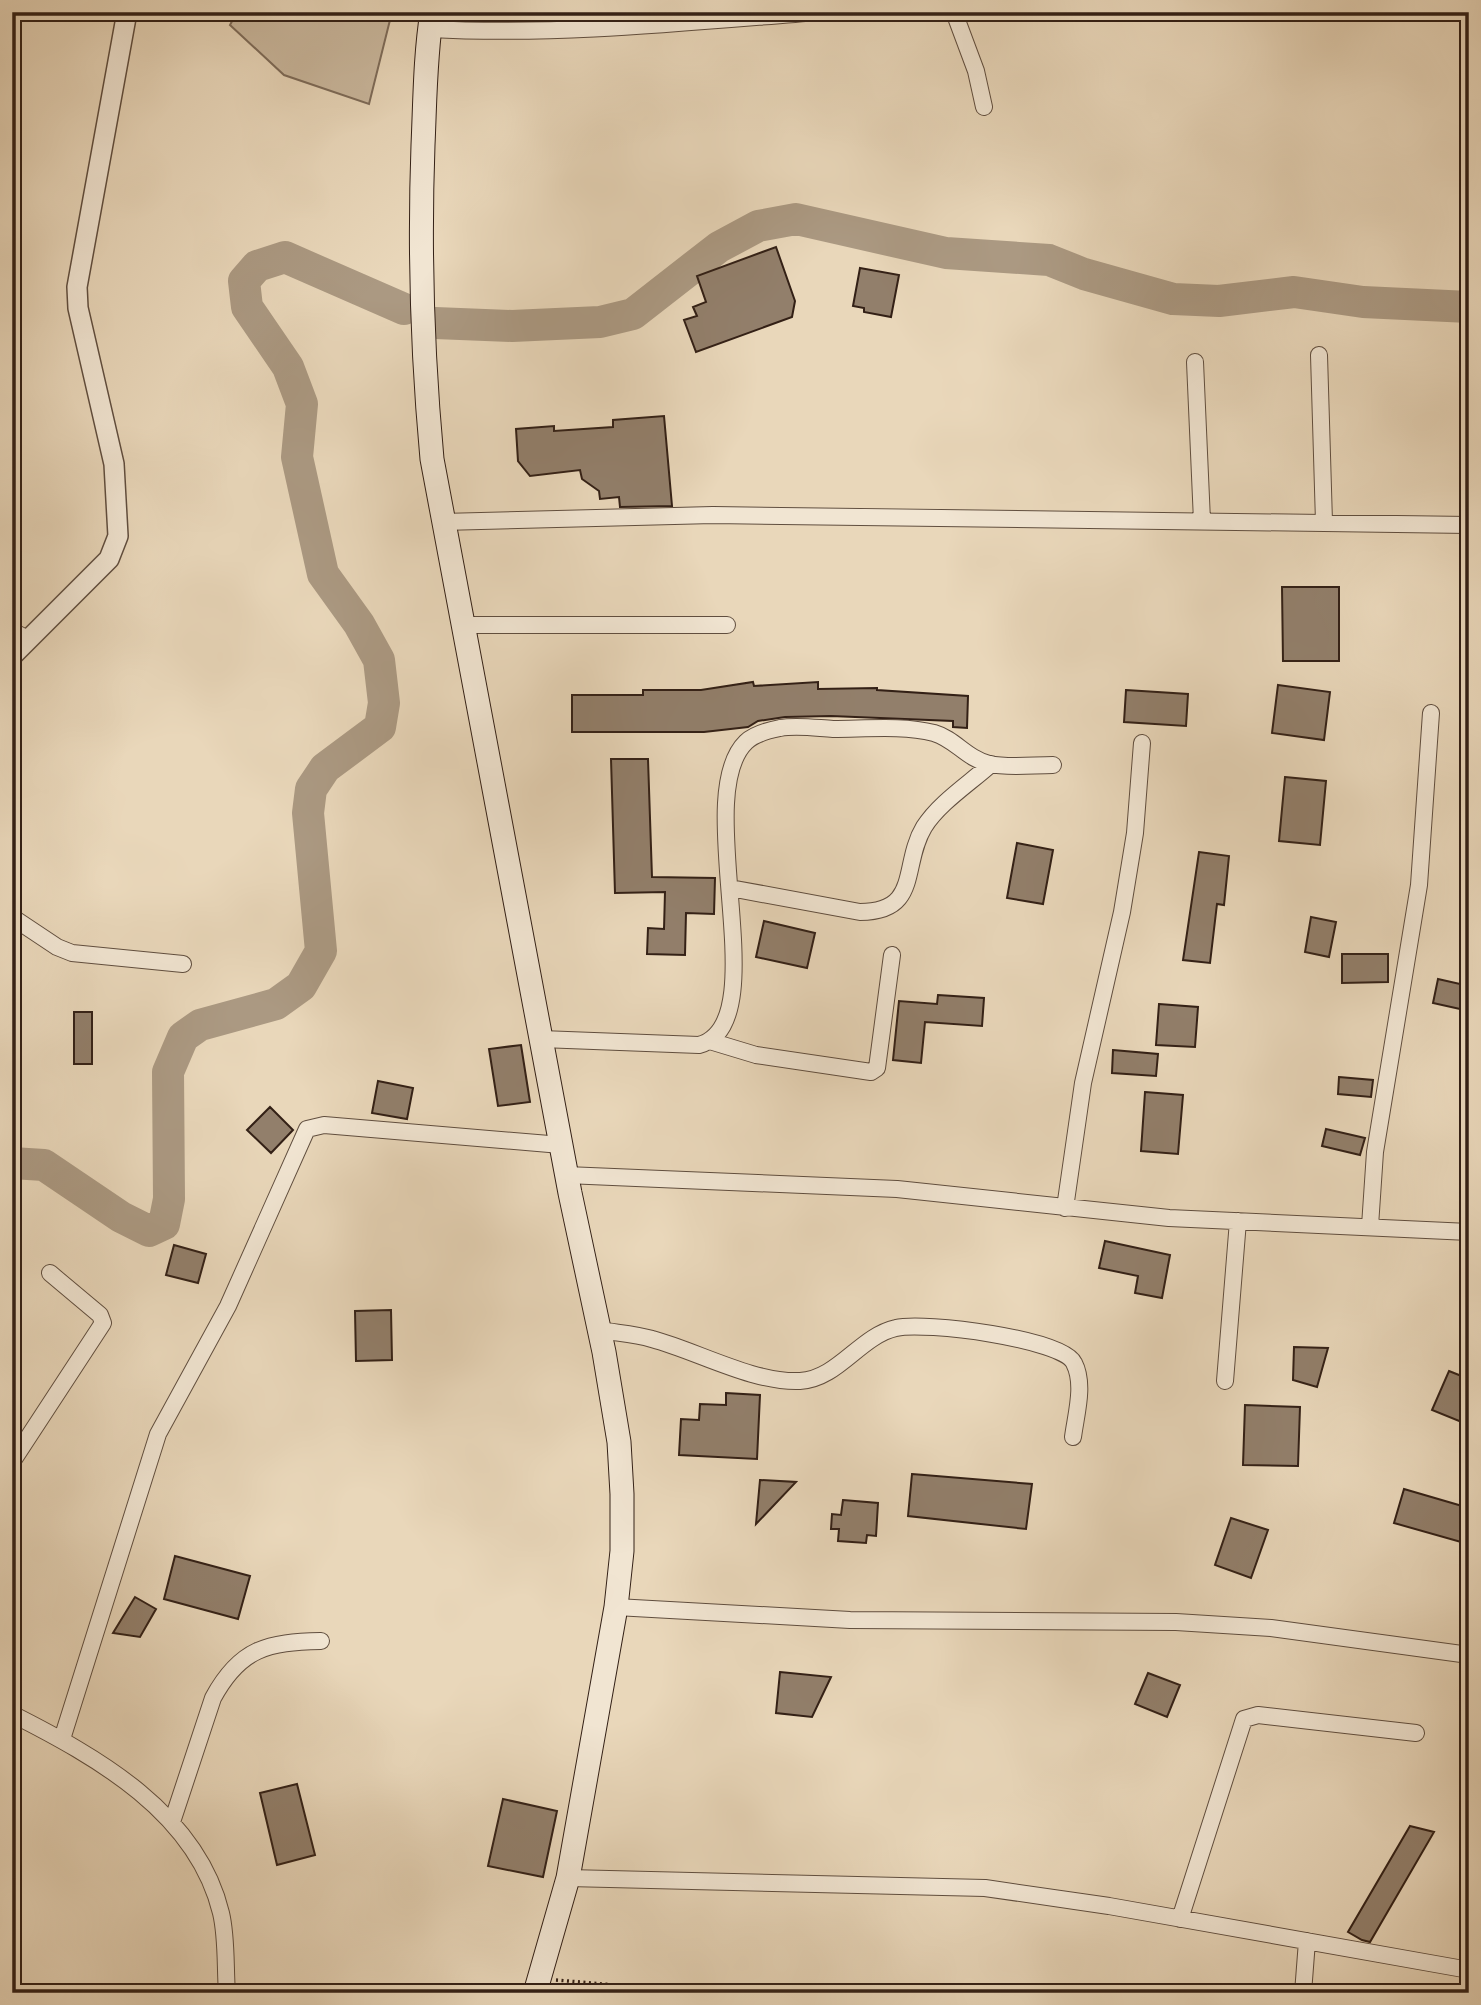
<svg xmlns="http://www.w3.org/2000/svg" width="1481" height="2005" viewBox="0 0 1481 2005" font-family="Vollkorn,serif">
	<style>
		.green { fill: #cab89e; stroke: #7e6c5a; stroke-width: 2 }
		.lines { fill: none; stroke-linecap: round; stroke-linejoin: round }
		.river { stroke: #ab9982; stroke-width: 32 }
		.building { fill: #927f6b; stroke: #332016; stroke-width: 2 }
		.minor-casing { stroke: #604e3f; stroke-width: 18 }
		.tertiary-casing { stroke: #604e3f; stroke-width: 22 }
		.secondary-casing { stroke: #332016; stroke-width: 25 }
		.path { stroke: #332016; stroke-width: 3.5; stroke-dasharray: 2 3.5; stroke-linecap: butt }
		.minor { stroke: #f1e5d2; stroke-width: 16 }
		.tertiary { stroke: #f1e5d2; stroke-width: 19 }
		.secondary { stroke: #f1e5d2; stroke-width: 23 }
	</style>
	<rect width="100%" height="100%" fill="#e9d7ba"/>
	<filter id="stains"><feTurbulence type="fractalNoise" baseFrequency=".00286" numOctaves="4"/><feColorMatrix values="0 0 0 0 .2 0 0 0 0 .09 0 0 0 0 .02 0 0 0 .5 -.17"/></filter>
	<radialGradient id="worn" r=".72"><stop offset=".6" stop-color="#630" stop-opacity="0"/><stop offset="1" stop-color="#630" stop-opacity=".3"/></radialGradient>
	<path class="green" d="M237 12H378L390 20 369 104 284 75 230 25Z"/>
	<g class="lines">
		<path class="river" d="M435 323 512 326 600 322 633 314 719 247 758 226 796 219 946 253 1049 260 1084 274 1173 299 1219 301 1294 292 1363 302 1469 307
			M12 1163 44 1165 121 1217 149 1231 164 1224 169 1199 168 1072 183 1037 200 1025 276 1004 301 986 321 951 308 813 311 789 325 768 380 727 384 703 379 660 359 624 323 574 297 457 302 404 288 367 247 307 244 281 257 266 285 257 404 309"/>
	</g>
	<path class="building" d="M776 247 795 301 792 317 696 352 684 320 697 316 693 307 706 302 697 276Z
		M860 268 899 275 891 317 864 312V308L853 306Z
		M664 416 672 506 620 507 619 497 600 499 599 491 582 479 580 470 530 476 518 461 516 429 554 426V431L613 427V420Z
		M1282 587H1339V661H1283Z
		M753 682 754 686 818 682V689L877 688V690L968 696 967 728 953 727V721L831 716 785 717 758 721 748 727 704 732H572V695H643V690H701Z
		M1278 685 1330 692 1324 740 1272 733Z
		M1126 690 1188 694 1186 726 1124 722Z
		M611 759H648L652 877 715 878 714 914 686 913 685 955 647 954 648 928 664 929 665 892 615 893Z
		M1285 777 1326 781 1320 845 1279 841Z
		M1017 843 1053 850 1043 904 1007 898Z
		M1199 852 1229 856 1224 905 1217 904 1210 963 1183 960Z
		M1311 917 1336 922 1329 957 1305 952Z
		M764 921 815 933 807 968 756 957Z
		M1342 954H1388V982L1342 983Z
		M1438 979 1469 986V1011L1433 1003Z
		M938 995 984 998 982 1026 925 1022 921 1063 893 1060 899 1001 937 1004Z
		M1159 1004 1198 1007 1195 1047 1156 1045Z
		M74 1012H92V1064H74Z
		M521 1045 530 1102 498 1106 489 1049Z
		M1113 1050 1158 1054 1156 1076 1112 1073Z
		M1339 1077 1373 1080 1371 1097 1338 1094Z
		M378 1081 413 1088 407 1119 372 1113Z
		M1145 1092 1183 1095 1178 1154 1141 1151Z
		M270 1107 293 1130 271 1153 247 1130Z
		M1326 1129 1365 1138 1360 1155 1322 1146Z
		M1105 1241 1170 1255 1162 1298 1135 1293 1138 1276 1099 1268Z
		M174 1245 206 1254 198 1283 166 1275Z
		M391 1310 392 1360 356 1361 355 1311Z
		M1294 1347 1328 1348 1317 1387 1293 1380Z
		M1449 1371 1469 1379V1425L1432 1410Z
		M726 1393 760 1395 757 1459 679 1455 681 1419 699 1420 700 1404 726 1405Z
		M1245 1405 1300 1407 1298 1466 1243 1465Z
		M912 1474 1032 1484 1026 1529 908 1516Z
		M760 1480 796 1482 756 1524Z
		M1404 1489 1469 1508 1461 1542 1394 1523Z
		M843 1500 878 1503 876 1536 867 1535 866 1543 838 1541 839 1529H831L832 1514 841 1515Z
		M1231 1518 1268 1530 1251 1578 1215 1565Z
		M175 1556 250 1576 238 1619 164 1599Z
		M135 1597 156 1609 140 1637 113 1633Z
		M780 1672 831 1677 812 1717 776 1713Z
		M1148 1673 1180 1685 1167 1717 1135 1704Z
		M297 1784 315 1855 277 1865 260 1793Z
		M503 1799 557 1811 543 1877 488 1866Z
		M1410 1826 1434 1832 1370 1942 1362 1940 1348 1932Z"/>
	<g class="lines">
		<g class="minor-casing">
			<path id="minor" d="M954 12 976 71 984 107
				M430 29C559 36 690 22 819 12
				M1319 355 1324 522
				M1195 362 1202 521
				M442 522 713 515 1469 525
				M462 625H727
				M12 631 28 639
				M730 888 860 912C921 912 901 865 924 827 939 803 970 783 991 764
				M12 917 57 947 72 953 183 964
				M541 1039 699 1045C778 1024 689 797 746 742 754 734 770 730 780 728 797 725 816 728 833 729 865 729 903 725 934 733 955 739 966 758 989 764 1008 768 1033 765 1053 765
				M713 1042 756 1055 871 1072 877 1068 892 955
				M566 1175 897 1189 1169 1218 1469 1232
				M1065 1208 1083 1083 1122 912 1135 833 1142 743
				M1370 1226 1375 1152 1419 885 1431 713
				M600 1330C617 1333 635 1334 652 1339 697 1351 753 1383 800 1381 838 1379 860 1336 896 1328 924 1321 1063 1339 1074 1363 1085 1384 1076 1414 1073 1437
				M1225 1381 1238 1221
				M12 1462 103 1323 100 1315 50 1273
				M616 1607 850 1620 1176 1622 1271 1628 1469 1655
				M12 1714C97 1757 197 1813 221 1913 227 1938 225 1967 227 1993
				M62 1739 158 1434 228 1306 307 1129 324 1125 561 1145
				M172 1822 213 1698C240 1648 268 1642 321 1641
				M568 1878 985 1888 1109 1906 1469 1970
				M1180 1919 1244 1719 1258 1715 1416 1733
				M1303 1993 1307 1941"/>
		</g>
		<g class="tertiary-casing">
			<path id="tertiary" d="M12 656 109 559 118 536 114 464 78 308 77 287 127 12"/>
		</g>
		<g class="secondary-casing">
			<path id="secondary" d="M432 12C425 56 425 101 423 145 419 254 422 351 432 459L570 1193 604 1352 619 1442 622 1494V1551L616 1607 568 1878 535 1993"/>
		</g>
		<path class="path" d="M556 1980 710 1993"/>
		<use href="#minor" class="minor"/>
		<use href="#tertiary" class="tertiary"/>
		<use href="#secondary" class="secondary"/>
	</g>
	<rect width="1481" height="2005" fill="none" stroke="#e9d7ba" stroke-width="42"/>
	<rect x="14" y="14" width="1453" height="1977" fill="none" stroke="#332016" stroke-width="3.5"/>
	<rect x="21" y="21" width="1439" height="1963" fill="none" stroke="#332016" stroke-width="2"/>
	<rect width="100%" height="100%" filter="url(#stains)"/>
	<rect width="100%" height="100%" fill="url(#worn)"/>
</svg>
